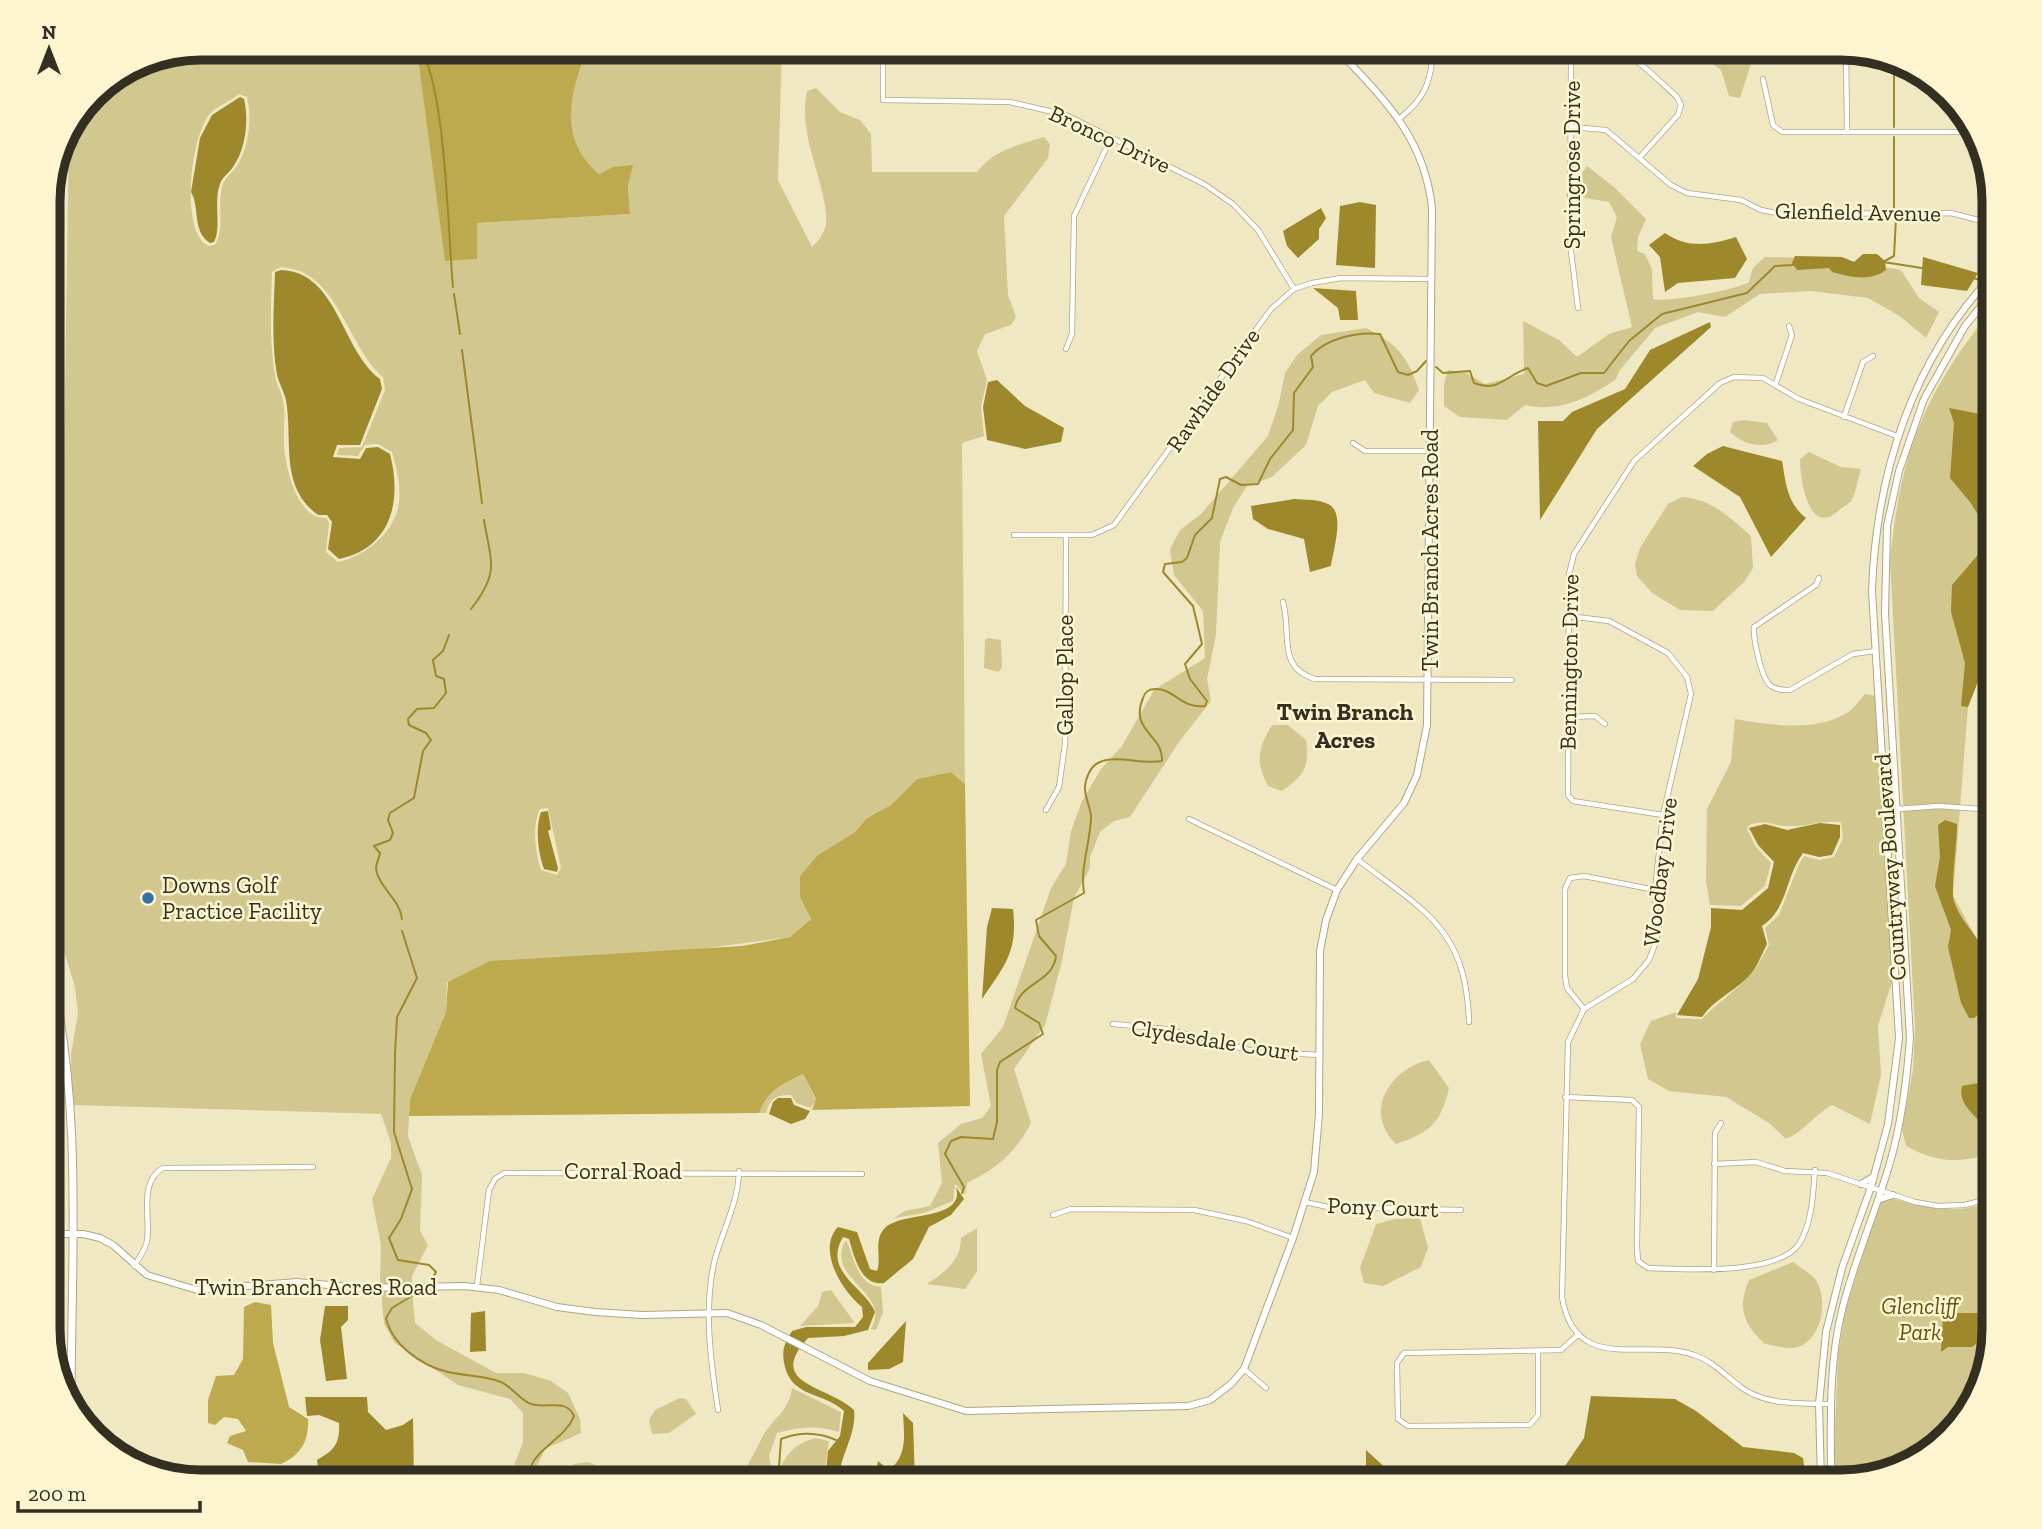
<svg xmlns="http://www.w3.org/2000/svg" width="2042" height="1529" viewBox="0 0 2042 1529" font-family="'Zilla Slab',serif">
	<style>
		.green { fill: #d3c790; fill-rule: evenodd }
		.forest { fill: #bdaa4f }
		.water { fill: #9d892b }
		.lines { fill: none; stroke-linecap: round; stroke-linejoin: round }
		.stream { stroke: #9d892b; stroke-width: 2 }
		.minor-casing { stroke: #ada683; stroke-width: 6 }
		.tertiary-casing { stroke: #ada683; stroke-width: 8 }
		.secondary-casing { stroke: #ada683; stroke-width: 9 }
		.minor { stroke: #fff; stroke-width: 4.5 }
		.tertiary { stroke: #fff; stroke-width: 6 }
		.secondary { stroke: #fff; stroke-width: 7 }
		.poi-dot { fill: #3272a8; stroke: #fdf5d0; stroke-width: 2.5 }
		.labels { text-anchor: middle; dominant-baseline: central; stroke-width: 5; stroke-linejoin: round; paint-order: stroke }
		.street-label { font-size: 23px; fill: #333022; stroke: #fdf5d0 }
		.poi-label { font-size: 23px; fill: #333022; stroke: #fdf5d0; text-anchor: start }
		.park-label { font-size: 23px; font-style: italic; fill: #635510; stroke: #fdf5d0 }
		.neighbourhood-label { font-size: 24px; font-weight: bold; fill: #333022; stroke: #fdf5d0 }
		.rim { fill: none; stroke: #333022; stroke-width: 9 }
	</style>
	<rect width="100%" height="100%" fill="#f0e8c3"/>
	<path class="green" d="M201 47H406L419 66 446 261 477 223 630 214 628 186 632 167H613L599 174C557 138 569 93 588 47H782L778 180 812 247C821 239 828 228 826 214 822 173 798 134 807 91L816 88 840 112 860 120 871 134 872 172H977C994 150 1018 145 1044 137L1050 144 1048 158 1004 216 1008 295 1016 317 1011 325 985 334 977 351 987 380 981 407 984 436 962 443 965 784 951 772 917 779 891 805 867 818 855 832 818 855 808 911 811 919 790 937 447 982 446 1012 410 1099 408 1136 422 1175 420 1231 428 1245 412 1276V1283L380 1284 381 1245 372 1199 391 1158V1143L381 1114 72 1105 71 1054 78 1013 75 987 57 928 69 125 99 86 142 59ZM239 94 247 97C252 118 249 147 237 166 232 173 224 178 222 187 217 206 225 229 215 245L209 246C179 233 191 137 209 115 216 106 230 102 239 94ZM281 267C338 270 346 345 383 377L385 390 362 447 339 448 337 455 358 456 365 445 378 444 392 452C397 468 402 491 398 508 392 535 363 557 338 562L326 552 329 523 326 518C297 520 285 466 284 444 283 430 286 415 283 401 282 392 276 384 275 375 269 341 271 306 272 272ZM548 808 561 868 557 875 541 870C535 853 532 826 540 809Z
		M1688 47H1774L1752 60 1740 98 1729 96 1721 70Z
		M64 132 51 874V913L48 905V190Z
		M1587 166 1614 187 1646 219 1638 237 1637 251 1645 254 1652 269 1653 299C1665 303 1737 290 1749 282L1753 268 1765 257 1832 258 1901 270 1919 298 1939 312 1926 338 1901 317 1868 298 1811 291 1760 294 1725 317 1698 312 1655 328 1620 370 1616 379C1590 398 1558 413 1525 405L1507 420 1460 417 1444 406V384L1448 370 1466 373 1485 384 1524 374 1523 321 1559 340 1577 357 1609 334 1632 327 1611 237 1617 217 1609 202 1585 198 1577 181Z
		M1978 327 1995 331V652L1981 674 1968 707 1953 896 1978 941 1986 1064 1995 1069V1153C1958 1163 1940 1164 1906 1146L1902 1130 1913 1070 1915 1027 1890 560C1900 462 1918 406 1978 327Z
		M1366 328C1398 345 1407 355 1419 390L1410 403 1374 393 1365 380 1332 392 1318 406 1306 445 1272 477 1247 486 1233 508 1220 542 1216 635 1207 679 1211 701 1179 742 1130 817 1114 821 1100 832 1090 857V868L1074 898 1062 961 1045 1025 1014 1069 1031 1123C1016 1152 997 1169 967 1183L965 1195 955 1184 953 1201 924 1213 894 1218 905 1211 930 1206 942 1183 938 1143 961 1124 982 1118 991 1106 981 1054 1003 1027 1051 888 1066 864 1071 831 1082 801 1101 769 1122 746 1154 690 1205 658 1203 611 1174 575 1170 549 1180 530 1201 514 1268 436 1279 403 1285 373 1297 355 1321 335Z
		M1744 420 1767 423 1778 440C1763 450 1742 444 1730 432L1733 422Z
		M1809 452 1841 467 1861 469C1858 478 1856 493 1851 501 1848 505 1841 508 1838 511 1808 538 1800 477 1800 459Z
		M1682 497C1712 499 1729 517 1751 536L1753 568 1744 582 1713 611 1680 610 1652 593 1637 576 1635 564 1640 548 1668 504Z
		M988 638 1001 640 1002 668 998 672 984 668 985 640Z
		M1865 694 1876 696 1894 976 1878 1026 1881 1075 1870 1124 1832 1105C1814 1115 1805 1131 1786 1139L1769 1123 1726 1097 1669 1091 1648 1079 1640 1044 1651 1021 1676 1012V1018L1702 1019C1731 990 1750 984 1769 945L1765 928 1779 915 1799 864 1804 856 1819 860 1834 857 1843 838 1841 822C1819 820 1807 827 1788 826 1770 826 1770 819 1749 825L1747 829 1756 847 1771 863 1765 886 1741 906 1710 905 1706 882 1707 809 1731 762 1735 719C1768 725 1814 732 1845 714 1853 710 1859 701 1865 694Z
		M1272 725H1288L1306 740C1310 768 1304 775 1282 791L1268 786C1255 760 1258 749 1272 725Z
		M1429 1060 1449 1088C1440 1124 1431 1132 1396 1144 1362 1112 1391 1068 1429 1060Z
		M803 1074 816 1100 811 1108 796 1103 791 1095C775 1095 771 1098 766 1113H759C767 1091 783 1084 803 1074Z
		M1888 1198C1934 1206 1947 1217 1995 1201V1329L1963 1422 1909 1466 1833 1482 1838 1354 1846 1308 1880 1202Z
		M1420 1218 1428 1248 1421 1267 1383 1286 1364 1283 1360 1268 1376 1224 1395 1219Z
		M977 1228V1271L965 1289 927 1284C945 1272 961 1261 961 1238Z
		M846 1240C854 1256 857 1286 881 1287L883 1312 876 1330 871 1329C893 1292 823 1279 846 1240Z
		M1793 1262C1799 1267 1810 1273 1815 1279 1830 1299 1821 1345 1793 1348 1784 1349 1774 1345 1765 1344 1743 1324 1737 1307 1749 1280Z
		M412 1290 415 1323 436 1340 496 1373H524L551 1381 568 1393 580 1419 581 1433 545 1449 536 1468 540 1482H508L523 1442V1413L510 1399 458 1385 395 1343 384 1324 381 1291Z
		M831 1290 855 1323 800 1326 818 1306 822 1292Z
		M792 1388 841 1412 839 1432C817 1425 799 1427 777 1433L769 1456 774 1482H736C748 1467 755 1451 764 1434 775 1417 790 1409 792 1388Z
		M680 1398 686 1399 696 1414 669 1433 652 1434 649 1420 655 1410Z
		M815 1438 829 1441 823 1482H777C780 1459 793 1444 815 1438Z
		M588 1462 624 1477 656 1466 689 1474 688 1482H563L574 1464Z"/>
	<path class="forest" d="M406 47H588C570 93 557 138 599 174L613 167 633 165 628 186 630 214 477 223V259L445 261 419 66Z
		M951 772 965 784 970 1106 812 1110 816 1099 803 1074C782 1084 767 1091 759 1113L409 1116 410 1099 446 1012 448 982 490 961 742 946 790 937 811 919 800 897V876L818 855 855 832 867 818 891 805 917 779Z
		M1978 941 1995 942V1069L1986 1064 1977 1018C1990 998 1989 962 1978 941Z
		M255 1302 271 1305 273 1343 289 1407 308 1419C309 1441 301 1455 281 1464L248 1462 243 1450 227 1443 230 1436 246 1431 238 1419 224 1417 215 1425 208 1423V1400L216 1376 234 1375 243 1359 244 1307Z"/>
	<path class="water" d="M240 97 244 99C249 119 246 149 233 167 229 173 222 177 220 184 213 203 222 226 214 242L210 243C192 232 200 207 191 192L200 138 212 115Z
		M1360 202 1376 205 1375 268 1336 265 1340 206Z
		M1321 208 1326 218 1319 229V239L1298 258 1287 246 1283 231Z
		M1665 233C1688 249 1710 245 1736 237L1747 259 1735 278 1678 283 1665 292 1660 257 1649 245Z
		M1863 254H1877L1885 261 1886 270C1869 282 1852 277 1832 272L1829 268 1797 270 1792 263 1795 256 1842 257 1854 262Z
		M1923 257 1978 273 1967 291 1921 285Z
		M281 270C338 272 341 350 380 379L382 389 360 445H337L333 457 360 459 366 448 378 447 390 454C402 500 392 548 339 559L328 549 332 522 327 515H318C279 487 293 440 286 400 284 392 279 383 277 375 271 341 274 306 275 272Z
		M1313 288 1356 291 1358 320H1340L1338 308Z
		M1710 322 1711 327 1597 429 1540 520 1538 421H1563L1572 412 1625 389 1650 350Z
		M997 380 1025 406 1064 428 1061 442 1025 449 987 440 983 407 988 382Z
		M1949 408 1980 414 1982 435 1995 454V524L1985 526 1970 502 1950 478 1954 423Z
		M1723 446 1782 461C1786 484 1787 503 1806 518L1771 557 1740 497 1693 466 1707 454Z
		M1294 499C1304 500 1319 499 1328 504 1346 512 1333 550 1331 566L1310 572 1304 539 1268 529 1253 519 1251 506Z
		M1988 549 1995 555V652L1981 674 1968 707 1961 706 1965 663 1951 612 1952 585 1982 550Z
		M548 811 551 829 548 831 558 868 557 872 544 869C538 852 535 829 541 812Z
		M1945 820 1957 824C1957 847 1952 872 1953 895 1954 912 1971 928 1979 942 1990 963 1995 1004 1974 1018H1969L1961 1003 1948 947 1951 930 1935 886 1940 857 1938 825Z
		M1820 823 1840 825V837L1832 855 1819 857 1803 853C1785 877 1788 909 1762 926L1767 944C1761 956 1756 970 1746 979 1731 993 1714 1000 1702 1017L1677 1015 1698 979 1711 927V908L1742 910 1768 888 1774 862 1758 845 1749 828 1765 824 1787 830Z
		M992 908 1013 909C1018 952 1005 965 982 999L987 927Z
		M1995 1080V1114L1981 1123C1971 1112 1958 1102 1962 1086Z
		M778 1098H791L794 1105 810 1111 805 1119 791 1124 769 1114 773 1102Z
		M956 1187 964 1199 951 1215 929 1227 913 1259 884 1283C861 1287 854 1256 849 1239L843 1237C822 1272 866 1288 875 1312L868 1330 844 1336 808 1338C765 1385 827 1385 854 1410 857 1436 838 1457 839 1482H825L828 1451 840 1436 844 1411C824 1392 793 1398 785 1367 781 1351 784 1344 792 1331L806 1327H855L863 1317 862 1307C843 1292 816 1250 838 1227L857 1232 870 1269 877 1271C882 1258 873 1242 884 1229 899 1211 966 1222 956 1187Z
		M325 1306H348V1320L341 1327 347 1379 326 1381 320 1340Z
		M485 1311 486 1351 470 1352 471 1313Z
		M1952 1313H1995L1994 1331 1972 1347H1948L1941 1352 1943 1316Z
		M906 1321 903 1362 889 1369 868 1370V1363Z
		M1591 1396 1675 1399 1696 1411 1743 1447 1794 1453 1803 1458 1805 1473 1799 1482H1366V1450L1390 1472 1559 1475 1584 1438Z
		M305 1397H367L368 1412 386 1430 403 1425 413 1418 414 1482H320L317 1460C335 1450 340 1443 339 1423L319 1415 307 1416Z
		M903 1413 913 1423 915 1482H874L878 1461 889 1470C908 1456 904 1434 903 1413Z"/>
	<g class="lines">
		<path class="stream" d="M419 47C446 83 448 236 453 287
			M1894 65V127
			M1894 209V137
			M1883 262 1922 268
			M1883 262 1894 256 1896 218
			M1973 278 1984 281
			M454 294 460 334
			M462 350 482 503
			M1436 367 1443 373 1470 371 1474 383C1499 393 1506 375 1528 368L1537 383 1546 386 1581 373H1604L1629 341 1662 314 1747 293 1775 266 1793 265
			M471 609C500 572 491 563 484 520
			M402 919C400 899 379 888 376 869 376 864 379 858 380 853L374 846 390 840 393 833 388 820 390 813 414 798 423 751 431 740 426 733 409 725 408 719 417 709 434 708 446 693 444 679 436 676 433 660 443 651 449 635
			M402 931 417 978 397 1017 395 1054 394 1132 412 1189 401 1219 389 1238 398 1260 429 1265 436 1272 431 1281
			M962 1193 964 1187 945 1154 951 1141 961 1137 993 1139 997 1122V1070L1000 1062 1043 1034 1039 1023 1015 1008C1020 982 1053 983 1056 956L1039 936 1036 920 1084 893C1080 867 1090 844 1091 818 1091 807 1084 797 1085 786 1086 778 1090 767 1098 763 1115 754 1143 765 1162 761 1164 735 1129 731 1143 698 1145 692 1148 689 1155 689 1174 688 1181 709 1205 706L1207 701 1190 679 1185 664 1202 644 1193 606 1163 572 1165 564 1182 562 1187 558 1195 535 1212 518 1220 479 1226 477 1241 485 1258 484 1270 459 1293 430 1294 393 1313 367 1311 356C1326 338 1357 332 1380 334L1398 372 1408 375 1417 371 1426 361
			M420 1291 392 1308 386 1318C392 1345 422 1366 448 1372 465 1376 484 1375 501 1382 512 1387 520 1400 531 1404 547 1409 566 1398 574 1416 564 1442 525 1451 529 1482
			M633 1482C666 1467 684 1465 717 1482
			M778 1482 781 1439C799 1432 818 1432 836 1440"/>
		<g class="minor-casing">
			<path id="minor" d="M883 47V100L1010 102 1066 115 1204 184 1233 204 1258 230 1294 289
				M1846 49 1847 132
				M1763 79 1773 125 1782 132H1978
				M1400 118C1426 98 1432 79 1433 47
				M1571 127 1606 130 1671 185 1687 193 1741 200 1761 210 1781 214 1951 213 1978 220 1995 235
				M1578 308 1570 243 1571 62 1574 52C1616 31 1649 72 1677 97L1681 105 1678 115 1640 157
				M1066 349 1072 334 1074 216 1111 138
				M1776 383 1792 335 1789 326
				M1844 417 1863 362 1873 356
				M1353 443 1365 451H1430
				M1014 535H1092L1114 525 1271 309 1294 289 1312 283 1341 278 1431 279
				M1819 578 1816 585 1754 627C1753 639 1761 674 1768 683 1774 690 1782 690 1790 690L1853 654 1875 651
				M1283 602C1292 634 1276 667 1315 679L1512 680
				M1568 616 1609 621 1668 653 1687 677 1691 694 1663 815 1655 890 1657 939 1649 960 1633 979 1584 1009 1568 1042 1562 1297C1575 1376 1644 1337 1694 1355 1713 1361 1727 1377 1742 1388 1768 1406 1800 1403 1831 1404
				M1568 717 1595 716 1605 724
				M1898 809 1939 806 1995 810
				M1046 810 1059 787 1065 744 1066 535
				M1663 815 1573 801 1568 795 1569 574 1574 554 1634 461 1720 383 1734 377 1763 378 1799 399 1897 436
				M1189 819 1337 890
				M1357 859C1425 912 1466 928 1469 1022
				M1584 1009 1567 988 1565 976V889L1570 878 1584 876 1655 890
				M1113 1024 1166 1029 1253 1051 1318 1055
				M1565 1097 1632 1100 1639 1107 1637 1247 1638 1261 1648 1268C1683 1269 1777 1276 1799 1244 1812 1224 1813 1194 1815 1170
				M1714 1164 1756 1162 1785 1171 1827 1173 1915 1202 1938 1206 1965 1205 1995 1197
				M1305 1202 1328 1207 1461 1210
				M1053 1215 1071 1209 1194 1210 1246 1221 1293 1238
				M134 1266C139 1258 145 1251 147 1241 151 1218 138 1182 163 1168L313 1167
				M1714 1270 1715 1133 1721 1123
				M477 1286 489 1190 495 1179 504 1173 862 1174
				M1538 1352V1415L1530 1425 1408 1426 1398 1419 1397 1363 1404 1353 1561 1350 1579 1334
				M1244 1369 1266 1388
				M718 1410C711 1363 703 1307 715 1259 723 1229 738 1204 739 1171"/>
		</g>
		<g class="tertiary-casing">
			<path id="tertiary" d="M1861 1184 1873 1177
				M1880 1199 1893 1195
				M48 1234H83L100 1238 113 1245 147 1275 197 1290 297 1282 361 1288 464 1286 499 1290 557 1307 595 1312 642 1315 727 1313 761 1325 870 1381 966 1411 1188 1406 1210 1400 1231 1384 1244 1369 1293 1238 1314 1172 1319 1114 1320 951 1326 920 1337 890 1357 859 1404 803 1417 775 1427 725 1432 208C1424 135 1383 99 1335 47
				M1821 1482 1819 1404 1826 1332 1842 1268 1871 1187 1888 1124 1899 1038 1872 591C1876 475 1912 358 1995 273
				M1831 1482C1831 1423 1828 1364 1843 1306 1856 1256 1877 1209 1891 1159 1902 1120 1907 1079 1910 1038L1885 613 1887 526 1899 471 1924 399 1965 326 1995 289"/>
		</g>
		<g class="secondary-casing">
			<path id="secondary" d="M48 961C84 1102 71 1260 71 1406
				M48 1043 54 1117V1362"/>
		</g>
		<use href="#minor" class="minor"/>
		<use href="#tertiary" class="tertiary"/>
		<use href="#secondary" class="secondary"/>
	</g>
	<circle class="poi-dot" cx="148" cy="898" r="7"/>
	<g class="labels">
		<g class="street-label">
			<text transform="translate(1110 139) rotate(25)">Bronco Drive</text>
			<text transform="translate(1572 165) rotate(-90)">Springrose Drive</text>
			<text transform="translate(1858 212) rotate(1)">Glenfield Avenue</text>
			<text transform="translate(1213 390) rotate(-55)">Rawhide Drive</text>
			<text transform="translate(1430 550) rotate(-90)">Twin Branch Acres Road</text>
			<text transform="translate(1569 662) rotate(-89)">Bennington Drive</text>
			<text transform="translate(1065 675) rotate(-90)">Gallop Place</text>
			<text transform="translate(1890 867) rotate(-94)">Countryway Boulevard</text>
			<text transform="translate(1660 872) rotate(-83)">Woodbay Drive</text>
			<text transform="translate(1215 1040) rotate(9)">Clydesdale Court</text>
			<text x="623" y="1171">Corral Road</text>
			<text transform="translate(1383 1207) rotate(2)">Pony Court</text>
			<text x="316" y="1287">Twin Branch Acres Road</text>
		</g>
		<g class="poi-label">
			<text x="162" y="885">Downs Golf<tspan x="162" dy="26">Practice Facility</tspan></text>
		</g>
		<g class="park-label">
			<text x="1920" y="1306">Glencliff<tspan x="1920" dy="26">Park</tspan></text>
		</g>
		<g class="neighbourhood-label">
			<text x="1345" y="711">Twin Branch<tspan x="1345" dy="28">Acres</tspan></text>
		</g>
	</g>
	<path d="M0 0H2042V1529H0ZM201 60H1841A141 141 0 0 1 1982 201V1329A141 141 0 0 1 1841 1470H201A141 141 0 0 1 60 1329V201A141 141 0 0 1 201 60Z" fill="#fdf5d0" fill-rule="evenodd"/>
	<path class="rim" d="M201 60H1841A141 141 0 0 1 1982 201V1329A141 141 0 0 1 1841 1470H201A141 141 0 0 1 60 1329V201A141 141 0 0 1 201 60Z"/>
	<g transform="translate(49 49)" stroke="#fdf5d0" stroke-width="5" paint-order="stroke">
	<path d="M0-5L12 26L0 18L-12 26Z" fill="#333022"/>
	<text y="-10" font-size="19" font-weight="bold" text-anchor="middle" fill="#333022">N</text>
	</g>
	<path d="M18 1501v10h182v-10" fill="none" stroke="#333022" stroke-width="3.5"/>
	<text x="28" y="1501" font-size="21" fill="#333022" stroke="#fdf5d0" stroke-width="5" paint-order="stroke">200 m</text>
</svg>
